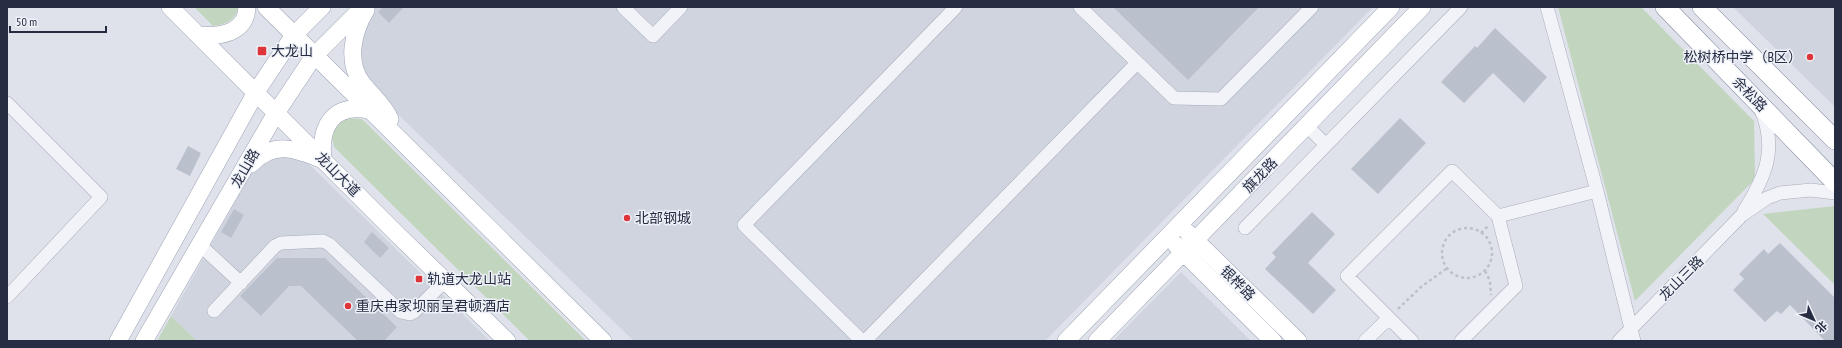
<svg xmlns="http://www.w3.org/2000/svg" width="1842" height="348" viewBox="0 0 1842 348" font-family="'PT Sans Narrow','Noto Sans SC',sans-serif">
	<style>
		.built { fill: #d0d4df }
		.green { fill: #c2d5bf }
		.building { fill: #bbc0cd }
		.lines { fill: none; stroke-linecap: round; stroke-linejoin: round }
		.minor-casing { stroke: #a8acb8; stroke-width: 14 }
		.major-casing { stroke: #9da4b7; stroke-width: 18 }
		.highway-casing { stroke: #848ca2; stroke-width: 20 }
		.path { stroke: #bdc0c9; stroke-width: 2.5; stroke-dasharray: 3 3; stroke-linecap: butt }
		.minor { stroke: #f2f3f8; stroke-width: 13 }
		.major { stroke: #fff; stroke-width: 17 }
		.highway { stroke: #fff; stroke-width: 19 }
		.poi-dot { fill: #dd3539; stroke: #eef1f7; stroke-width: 1.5 }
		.labels { text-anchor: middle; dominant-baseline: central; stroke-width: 3; stroke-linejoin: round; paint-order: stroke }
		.poi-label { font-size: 14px; fill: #262d43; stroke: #eef1f7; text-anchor: start }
		.street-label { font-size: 14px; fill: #262d43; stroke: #eef1f7 }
	</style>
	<rect width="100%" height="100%" fill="#dfe2ea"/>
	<path class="built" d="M373 7H1373L1045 341H634L381 98 361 67 359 41Z
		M1733 7H1835V107Z
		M283 154 303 160 312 167 490 341H197L171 316 253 170 262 161Z
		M1181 272 1251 341H1113Z"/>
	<path class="green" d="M194 7H238C235 21 226 24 213 26Z
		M1558 7H1641L1754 121 1755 179 1635 301Z
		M346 118 362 119 586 341H530L334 147 331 132Z
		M1835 206V285L1763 214Z
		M171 316 197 341H157Z"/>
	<path class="building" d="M383 7H404L389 23 378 12Z
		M1113 7H1259L1188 80Z
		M1495 28 1547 77 1524 103 1493 73 1464 103 1441 82 1475 46 1477 48Z
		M1400 118 1426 143 1378 194 1351 169Z
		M188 146 201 153 190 176 176 169Z
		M234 209 244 215 231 238 221 232Z
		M1312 212 1335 234 1308 263 1336 290 1313 314 1265 269 1276 257 1272 253Z
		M372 232 389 248 380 258 364 242Z
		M1780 243 1835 298V341H1825L1790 305 1781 314 1777 311 1765 322 1733 290 1744 279 1739 274 1764 249 1768 254Z
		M277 258H325L397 327 384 341H358L301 286H289L261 316 240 296Z"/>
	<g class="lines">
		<g class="minor-casing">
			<path id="minor" d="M623 7 653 36 681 7
				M1080 7 1174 98 1221 99 1312 7
				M1547 7 1597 191 1634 341
				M7 103 101 197 7 297
				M1307 126 1326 145
				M1744 211C1765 177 1778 150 1761 110
				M1498 216 1597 191
				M1245 228 1461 7
				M200 245 241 283
				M214 311 275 246 281 243 323 241 329 244 401 312 410 314 414 312 445 281
				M862 341 744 225 956 7
				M865 341 1137 63
				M1365 341 1389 318
				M1412 341 1347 276 1452 171 1498 216 1516 286 1461 341
				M1619 341 1742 215 1767 198 1780 193 1811 190 1835 193"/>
		</g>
		<g class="major-casing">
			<path id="major" d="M170 7 399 236 507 341
				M266 7 603 341
				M366 10C353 31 346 62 362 83 371 95 384 105 390 119
				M198 35C219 37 246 34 247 7
				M251 164C274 140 296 149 323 160 319 126 333 103 369 110
				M1188 233 1298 341
				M1176 245 1273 341
				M118 341 256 92 294 35 322 7
				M144 341 276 113 314 56 363 7
				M1066 341 1391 7
				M1097 341 1422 7"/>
		</g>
		<g class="highway-casing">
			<path id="highway" d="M1665 7 1835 182
				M1702 7 1835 140"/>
		</g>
		<path class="path" d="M1442 253a25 25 0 1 1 50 0a25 25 0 1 1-50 0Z
			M1481 233 1489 225
			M1485 271 1490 281 1491 295
			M1398 309 1421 287 1446 269"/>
		<use href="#minor" class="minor"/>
		<use href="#major" class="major"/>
		<use href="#highway" class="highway"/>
	</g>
	<g class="poi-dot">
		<rect x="257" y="46" width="10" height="10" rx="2"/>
		<circle cx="1810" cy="57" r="4"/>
		<circle cx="627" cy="218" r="4"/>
		<rect x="415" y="275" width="8" height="8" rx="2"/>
		<circle cx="348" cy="306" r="4"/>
	</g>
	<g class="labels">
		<g class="poi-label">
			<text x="271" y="51">大龙山</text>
			<text x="1802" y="57" text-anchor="end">松树桥中学（B区）</text>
			<text x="635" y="218">北部钢城</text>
			<text x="427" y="279">轨道大龙山站</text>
			<text x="356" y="306">重庆冉家坝丽呈君顿酒店</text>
		</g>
		<g class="street-label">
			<text transform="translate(1750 94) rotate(46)">余松路</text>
			<text transform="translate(245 168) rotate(-60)">龙山路</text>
			<text transform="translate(338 174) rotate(45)">龙山大道</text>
			<text transform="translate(1260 175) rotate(-46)">旗龙路</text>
			<text transform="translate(1681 278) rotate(-45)">龙山三路</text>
			<text transform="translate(1238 283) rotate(45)">银桦路</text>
		</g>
	</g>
	<rect width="1842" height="348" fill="none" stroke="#262d43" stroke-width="16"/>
	<g transform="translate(1814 320) rotate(134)" stroke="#eef1f7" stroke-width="3" paint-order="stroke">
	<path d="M0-3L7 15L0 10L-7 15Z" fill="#262d43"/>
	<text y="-6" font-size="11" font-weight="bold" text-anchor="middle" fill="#262d43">北</text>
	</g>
	<path d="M10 26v6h96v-6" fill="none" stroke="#262d43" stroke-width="2"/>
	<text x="16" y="26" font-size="12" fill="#262d43" stroke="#eef1f7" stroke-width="3" paint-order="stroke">50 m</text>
</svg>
